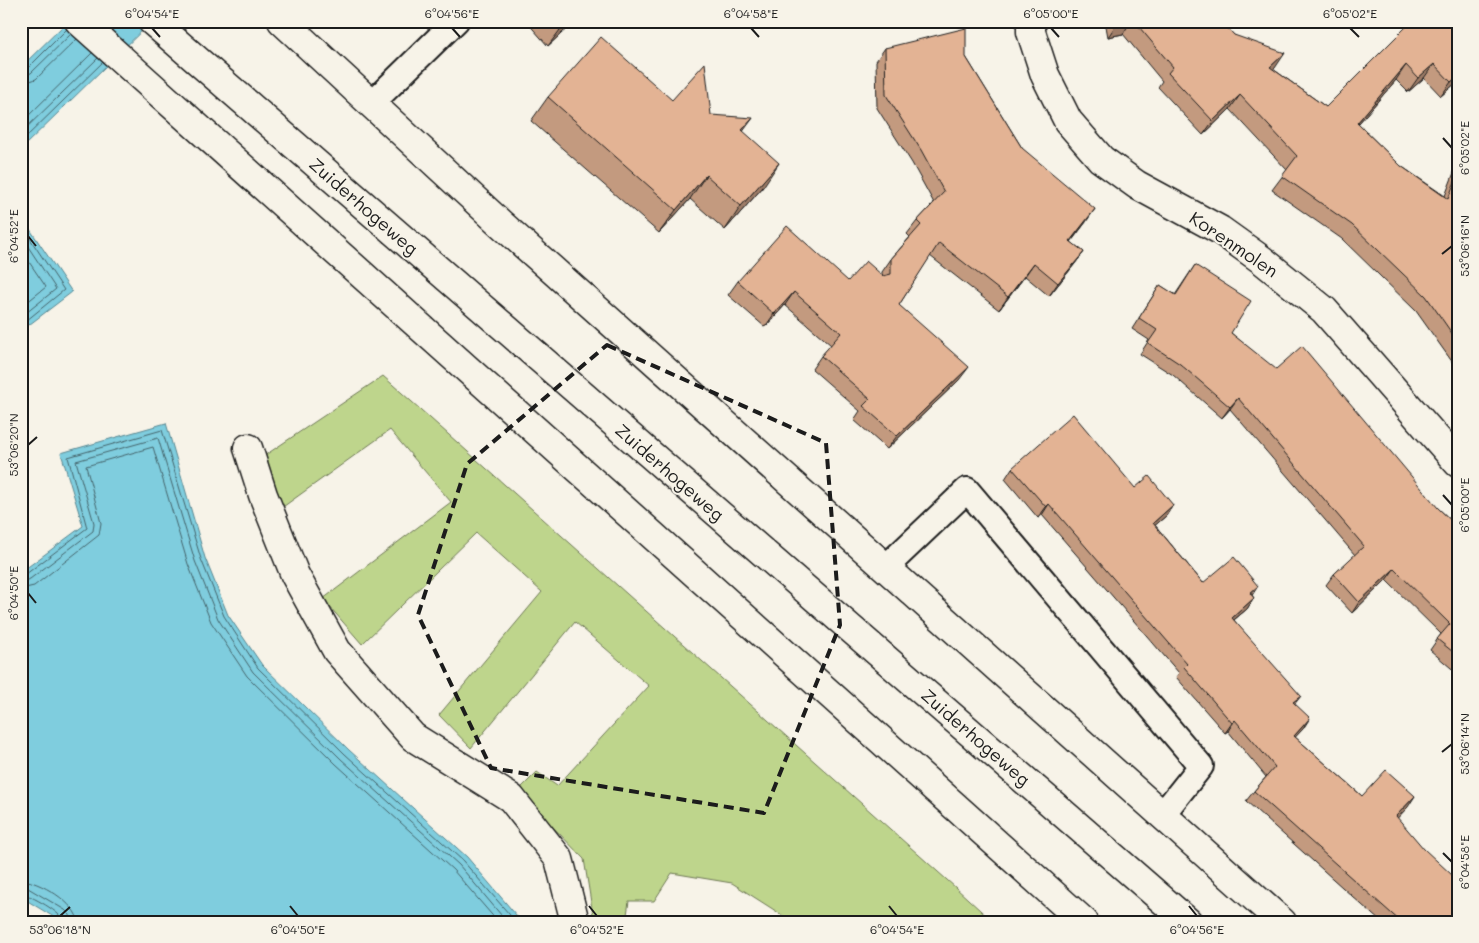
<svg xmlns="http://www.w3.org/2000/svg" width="1479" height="943" viewBox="0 0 1479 943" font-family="Mali,sans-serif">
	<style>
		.green { fill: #bed58c; stroke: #6d7854 }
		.water { fill: #7fcdde; stroke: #578690 }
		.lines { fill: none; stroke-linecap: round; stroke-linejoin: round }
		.shore { stroke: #44636a; stroke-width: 1 }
		.lane-casing { stroke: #1c1c1c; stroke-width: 28 }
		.street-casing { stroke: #1c1c1c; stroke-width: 31 }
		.primary-casing { stroke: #1c1c1c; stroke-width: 31 }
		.lane { stroke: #f7f3e8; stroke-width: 24 }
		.street { stroke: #f7f3e8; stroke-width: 28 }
		.primary { stroke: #f7f3e8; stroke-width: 28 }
		.wall { fill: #c39a7f; stroke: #1c1c1c }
		.shaded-wall { fill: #9f7d68; stroke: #1c1c1c }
		.building { fill: #e3b394; stroke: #1c1c1c }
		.marked { fill: none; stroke: #1c1c1c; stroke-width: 4; stroke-dasharray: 10 6; stroke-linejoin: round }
		.ticks { fill: none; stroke: #1c1c1c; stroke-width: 2 }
		.labels { text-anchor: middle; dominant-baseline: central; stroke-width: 4; stroke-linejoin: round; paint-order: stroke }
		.street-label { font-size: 18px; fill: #1c1c1c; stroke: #f7f3e8 }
		.neatline { fill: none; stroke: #1c1c1c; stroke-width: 2 }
		.ticks-label { font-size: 12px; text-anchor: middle; fill: #1c1c1c }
	</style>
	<rect width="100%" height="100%" fill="#f7f3e8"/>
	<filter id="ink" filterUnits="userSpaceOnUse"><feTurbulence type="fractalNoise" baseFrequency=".02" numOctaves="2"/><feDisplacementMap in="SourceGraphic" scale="10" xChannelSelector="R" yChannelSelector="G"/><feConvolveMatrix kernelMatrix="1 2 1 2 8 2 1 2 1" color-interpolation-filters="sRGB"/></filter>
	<g filter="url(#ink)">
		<path class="green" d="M383 376 956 888 993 922H793L732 883 672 873 654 901H629L626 922 594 921 584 859 518 791 537 772 557 786 649 686 575 622 471 748 439 715 542 592 476 533 362 644 323 599 451 502 390 430 280 509 264 456Z"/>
		<path class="water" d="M68 21H152L21 149V67Z
			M21 216 72 292 21 331Z
			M166 423 205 558 228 615 262 665 349 750 467 857 522 922H62L21 897V572L83 526 61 453Z"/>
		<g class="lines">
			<path class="shore" d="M21 70 27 69 67 29
				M21 76 31 73 71 34
				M21 84 36 79 77 39
				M21 123 92 53
				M21 133 98 58
				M21 142 103 62
				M21 225 64 290 21 325
				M21 236 56 289 21 317
				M21 250 46 287 21 307
				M21 575 26 574 87 528 68 457 162 430 201 559 224 616 258 668 345 754 463 861 516 922
				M21 582 30 579 93 531 94 523 76 461 158 438 195 561 218 619 253 672 341 759 459 865 507 922
				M21 589 34 586 99 535 101 523 86 466 153 447 188 564 211 622 247 676 336 764 453 870 498 922
				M21 880C38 880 78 904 78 922
				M21 887 28 888 65 910 70 915 71 922
				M21 893C30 895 63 913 64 922"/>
			<g class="lane-casing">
				<path id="lane" d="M371 104 456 21
					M885 568 967 490 1201 766 1162 815"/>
			</g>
			<g class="street-casing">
				<path id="street" d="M282 21 500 223 1282 922
					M1031 21V32L1045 75 1068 121 1101 159 1137 185 1220 230 1262 260 1324 310 1458 463
					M248 448 263 495 295 575 337 651 413 737 511 798 559 859 575 922"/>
			</g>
			<g class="primary-casing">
				<path id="primary" d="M79 21 1084 922
					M152 21 1188 922"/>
			</g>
			<use href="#lane" class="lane"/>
			<use href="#street" class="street"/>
			<use href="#primary" class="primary"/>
		</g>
		<path class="wall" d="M526 21H575L548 46Z
			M1105 21H1221L1234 35 1275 68 1273 69 1326 107 1412 21 1458 81 1441 96 1424 78 1408 92 1396 80 1358 124 1401 166 1445 196 1458 162V370L1416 311 1342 239 1272 190 1287 170 1230 109 1203 135 1158 87 1162 81 1123 34 1108 37Z
			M885 48 966 57 1022 148 1086 222 1071 242 1084 252 1074 265 1049 296 1025 276 999 310 930 256 899 305 959 380 887 449 854 420 860 411 812 369 821 356 831 345 785 305 765 327 728 295 738 281H848L882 275V272L891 259 910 237 907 234 917 221 934 203 912 163 877 108 876 61Z
			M548 97 711 115 743 131 763 187 725 230 690 199 659 233 531 121Z
			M1195 265 1231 333 1438 508 1458 527V674L1430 650 1441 634 1386 580 1352 613 1326 585 1334 574 1355 555 1230 409 1222 418 1173 375 1140 354 1149 340 1132 329 1160 285 1175 295Z
			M1012 468 1135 488 1173 505 1166 516 1155 525 1203 583 1252 595 1254 598 1247 609 1234 620 1295 704 1303 729 1295 737 1362 796 1408 807 1397 818 1458 922H1381L1246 801 1254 791 1266 777 1228 731 1225 733 1176 677 1179 673 1042 515 1038 518 1005 479Z"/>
		<path class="shaded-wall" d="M569 21H575L548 46 560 30Z
			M1124 21H1131L1123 34 1108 37 1118 22Z
			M1285 53 1275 68 1260 81 1270 67Z
			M1434 64 1424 78 1408 92 1418 78Z
			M1406 65 1396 80 1347 137 1357 123Z
			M1458 76V81L1441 96 1451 82Z
			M1240 95 1230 109 1203 135 1213 121Z
			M753 118 736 141 742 130Z
			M779 163 763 187 725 230 741 206Z
			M706 175 690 199 659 233 676 210Z
			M1095 209 1086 222 1061 254 1070 241Z
			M1084 252 1074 265 1049 296 1058 283Z
			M1034 263 1025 276 999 310 1008 297Z
			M794 292 785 305 765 327 774 314Z
			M969 367 959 380 887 449 897 436Z
			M1238 398 1230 409 1222 418 1230 407Z
			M1049 504 1042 515 1038 518 1046 507Z
			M1173 505 1166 516 1145 534 1153 523Z
			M1394 569 1386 580 1352 613 1359 602Z
			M1258 586 1251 597 1250 593Z
			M1254 598 1247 609 1224 628 1232 618Z
			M1301 696 1293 706V702Z
			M1310 718 1303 729 1286 747 1294 736Z
			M1235 720 1228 731 1225 733 1232 723Z
			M1415 796 1408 807 1389 827 1396 816Z"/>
		<path class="building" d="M552 21H569L560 30Z
			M1134 21H1221L1234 35 1285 53 1270 67 1326 107 1412 21H1446L1447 22 1448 21H1458V76L1451 82 1434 64 1418 78 1406 65 1357 123 1401 166 1448 199 1458 174V342L1426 296 1352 225 1282 176 1297 156 1240 95 1213 121 1168 73 1173 67Z
			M966 28V57L1022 148 1095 209 1070 241 1084 252 1058 283 1034 263 1008 297 939 243 899 305 969 367 897 436 863 406 870 399 821 356 841 333 794 292 774 314 738 281 787 226 848 281 866 261 883 276 891 274V259L921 225 917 221 944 192 921 150 886 95 885 48Z
			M601 37 672 100 705 63 711 115 753 118 742 130 779 163 741 206 706 175 676 210 548 97Z
			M1195 265 1251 301 1231 333 1276 369 1302 346 1438 508 1458 527V656L1437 639 1450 624 1394 569 1359 602 1334 574 1364 546 1238 398 1230 407 1180 364 1148 343 1157 330 1139 318 1160 285 1176 295Z
			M1073 414 1135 488 1149 476 1173 505 1153 523 1203 583 1234 557 1258 586 1250 593 1254 598 1232 618 1301 696 1293 702 1310 718 1294 736 1362 796 1386 770 1415 796 1396 816 1424 849 1452 875 1458 869V922H1401L1254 791 1275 767 1235 720 1232 723 1184 667 1187 664 1049 504 1046 507 1012 468Z"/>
	</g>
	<path class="marked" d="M607 345 826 443 840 625 764 813 491 768 418 615 467 464Z"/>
	<path class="ticks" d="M152 28 160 37M452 28 460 37M751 28 759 37M1051 28 1059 37M1350 28 1359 37M1443 138 1452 148M28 236 36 246M1442 254 1452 246M28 445 37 437M1443 495 1452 505M28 593 36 603M1442 752 1452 744M1443 853 1452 862M290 906 298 916M589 906 597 916M889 906 897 916M1189 906 1197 916M60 916 70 907"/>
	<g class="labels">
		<g class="street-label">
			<text transform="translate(364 206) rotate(41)">Zuiderhogeweg</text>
			<text transform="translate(1234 244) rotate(34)">Korenmolen</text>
			<text transform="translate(670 472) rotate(41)">Zuiderhogeweg</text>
			<text transform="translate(976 737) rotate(41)">Zuiderhogeweg</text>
		</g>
	</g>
	<rect width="1479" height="943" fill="none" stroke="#f7f3e8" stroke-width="55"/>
	<rect x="28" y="28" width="1424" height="888" class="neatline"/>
	<g class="ticks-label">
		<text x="152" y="18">6°04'54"E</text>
		<text x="452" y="18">6°04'56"E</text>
		<text x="751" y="18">6°04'58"E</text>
		<text x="1051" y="18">6°05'00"E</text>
		<text x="1350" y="18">6°05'02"E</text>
		<text transform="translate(1465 148) rotate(-90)" y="4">6°05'02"E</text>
		<text transform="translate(14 236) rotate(-90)" y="4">6°04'52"E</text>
		<text transform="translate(1465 246) rotate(-90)" y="4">53°06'16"N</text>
		<text transform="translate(14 445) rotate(-90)" y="4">53°06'20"N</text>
		<text transform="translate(1465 505) rotate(-90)" y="4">6°05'00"E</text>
		<text transform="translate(14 593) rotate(-90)" y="4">6°04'50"E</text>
		<text transform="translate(1465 744) rotate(-90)" y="4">53°06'14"N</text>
		<text transform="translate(1465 862) rotate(-90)" y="4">6°04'58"E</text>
		<text x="60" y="934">53°06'18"N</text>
		<text x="298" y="934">6°04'50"E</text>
		<text x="597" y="934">6°04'52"E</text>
		<text x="897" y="934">6°04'54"E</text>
		<text x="1197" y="934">6°04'56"E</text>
	</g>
</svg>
